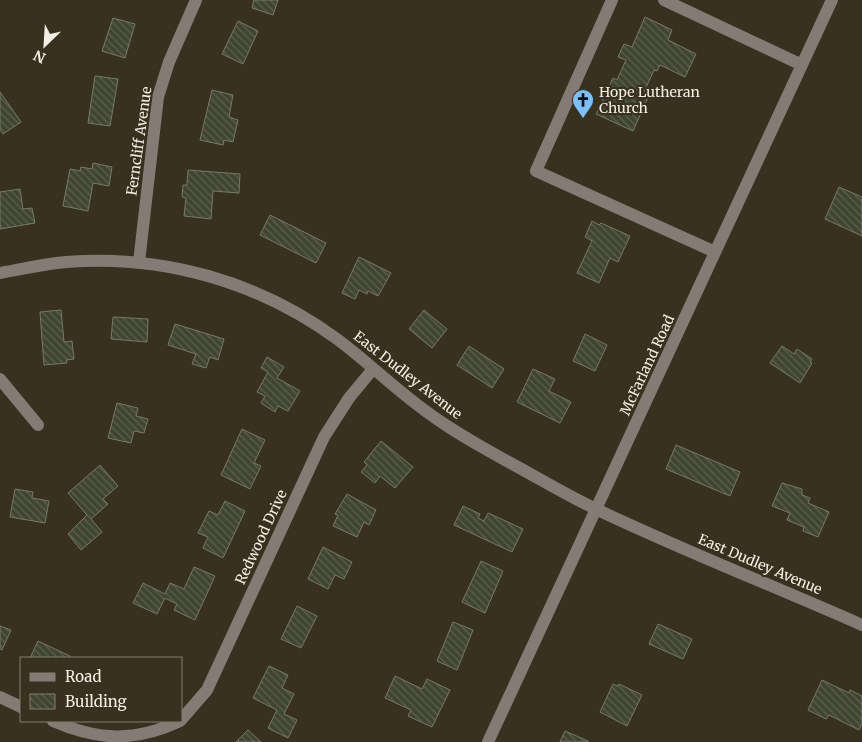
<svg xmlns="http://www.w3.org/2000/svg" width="862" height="742" viewBox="0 0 862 742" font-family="Merriweather,serif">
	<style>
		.building { fill: url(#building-back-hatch); stroke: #767b66 }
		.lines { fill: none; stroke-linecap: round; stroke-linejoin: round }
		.minor { stroke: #847b75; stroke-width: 12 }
		.labels { text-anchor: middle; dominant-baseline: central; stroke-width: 4.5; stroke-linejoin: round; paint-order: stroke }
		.poi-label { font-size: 14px; fill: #f4efe4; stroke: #39311f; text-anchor: start }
		.street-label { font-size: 14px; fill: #f4efe4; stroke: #39311f }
	</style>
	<defs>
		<pattern id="building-back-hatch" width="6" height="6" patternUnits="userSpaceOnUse" patternTransform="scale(1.25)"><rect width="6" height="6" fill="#404531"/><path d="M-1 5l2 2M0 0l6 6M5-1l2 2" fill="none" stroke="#5c604f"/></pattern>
	</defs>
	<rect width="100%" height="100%" fill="#39311f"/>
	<path class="building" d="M254 0H278L273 15 252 8Z
		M645 17 672 30 668 40 696 54 685 77 660 65 657 71 654 70 644 92 649 95 633 131 596 114 613 78 617 80 626 60 618 57 624 44 632 47Z
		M113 18 135 24 125 58 102 51Z
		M238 21 258 31 243 64 222 54Z
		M95 76 118 79 110 126 88 123Z
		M212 90 233 95 229 117 238 120 233 142 224 140 223 145 200 140Z
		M0 92 21 122 3 134 0 130Z
		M93 163 112 167 109 186 93 183 88 211 63 206 70 169 80 171 81 167 92 169Z
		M188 170 240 174 239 193 213 191 211 219 184 216 186 198 182 197 183 185H187Z
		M839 187 862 197V236L825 219Z
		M20 189 23 209 32 208 35 223 0 229V192Z
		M270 215 326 243 316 263 260 235Z
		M592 221 599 225 601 223 630 236 618 262 610 258 599 283 577 273 592 241 585 237Z
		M359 257 391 273 378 296 368 291 367 294 359 290 355 299 342 293Z
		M61 310 64 342 72 341 74 359 66 360 67 363 44 365 40 312Z
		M424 310 447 329 432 348 409 329Z
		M113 317 148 319 147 342 111 339Z
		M175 324 224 339 218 360 210 357 206 368 192 364 196 354 168 345Z
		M585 334 607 345 595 371 573 361Z
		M469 346 504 369 492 388 457 365Z
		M782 346 794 354 797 349 812 359 810 362 812 363 800 383 770 363Z
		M267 357 284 367 277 378 300 391 288 411 278 406 275 412 261 403 265 396 257 392 268 372 261 368Z
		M533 369 555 379 549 391 571 402 560 423 517 402Z
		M117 403 138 408 136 416 148 419 144 433 134 431 131 443 108 438Z
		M242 429 265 440 254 463 261 466 250 489 221 475Z
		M381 441 413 467 395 488 380 476 375 483 361 472 367 465 364 462Z
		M676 445 740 472 730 496 666 469Z
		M100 465 118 486 103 499 108 504 91 519 102 532 81 550 68 534 87 515 68 493Z
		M782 483 802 489V495L810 498 808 503 829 512 818 537 803 531 804 527 787 520 790 513 772 506Z
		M15 489 33 492 32 498 49 501 45 523 10 517Z
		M347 494 376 510 369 525 364 522 357 537 333 526 338 515 335 514Z
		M225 501 245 511 223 558 203 548 208 537 198 533 209 511 218 515Z
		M463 506 480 514 478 518 484 521 488 513 523 529 512 552 454 525Z
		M323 547 352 562 344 579 335 575 328 589 308 579Z
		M481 561 503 571 485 613 462 602Z
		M194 567 215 576 195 620 174 610 177 604 165 598 157 614 133 603 143 583 165 594 170 583 184 589Z
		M297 606 317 616 301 648 281 639Z
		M453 622 473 630 457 670 437 661Z
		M658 624 692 639 683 659 649 644Z
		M0 626 11 630 2 650 0 649Z
		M38 641 70 656 69 658H30Z
		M269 666 288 675 282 688 294 694 284 714 297 720 288 738 268 728 277 710 253 698Z
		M395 676 422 689 427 679 450 690 432 727 408 716 411 710 385 698Z
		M822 680 849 693 850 690 862 696V724L859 730 829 715 826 719 808 710Z
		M613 684 617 686 619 684 642 695 627 726 600 712Z
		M248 730 261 742H236Z
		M565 731 588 741V742H560Z"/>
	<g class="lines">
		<path class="minor" d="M612 0 536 171 715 252
			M664 0 802 65
			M139 262 158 97 169 62 196 0
			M0 273C22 269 44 264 66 262 163 254 259 282 337 339 368 362 396 390 427 412 451 430 478 445 505 460 535 476 566 495 598 510 684 551 774 586 862 625
			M0 379 38 425
			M0 697 21 707
			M181 720 207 690 324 437 349 398 373 369
			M53 721C99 741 135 742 180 721
			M488 742 832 0"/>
	</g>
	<defs>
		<g id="church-pin" transform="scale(1.125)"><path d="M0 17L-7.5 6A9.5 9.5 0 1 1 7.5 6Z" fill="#7bbef8" stroke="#39311f"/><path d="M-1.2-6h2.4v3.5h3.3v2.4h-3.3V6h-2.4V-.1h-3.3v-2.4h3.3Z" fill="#111"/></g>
	</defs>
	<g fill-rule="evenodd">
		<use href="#church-pin" x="583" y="100"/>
	</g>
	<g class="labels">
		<g class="poi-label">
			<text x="599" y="92">Hope Lutheran<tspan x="599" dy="16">Church</tspan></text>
		</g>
		<g class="street-label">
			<text transform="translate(139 141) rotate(-82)">Ferncliff Avenue</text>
			<text transform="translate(647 365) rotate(-65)">McFarland Road</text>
			<text transform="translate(408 375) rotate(38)">East Dudley Avenue</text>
			<text transform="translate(261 537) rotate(-65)">Redwood Drive</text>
			<text transform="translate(760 564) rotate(23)">East Dudley Avenue</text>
		</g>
	</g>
	<rect x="20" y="657" width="162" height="65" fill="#39311f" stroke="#847d6e"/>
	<rect x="30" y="673" width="25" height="8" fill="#847b75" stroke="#847d6e"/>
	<text x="65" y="682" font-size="15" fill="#f4efe4">Road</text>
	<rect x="30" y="694" width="25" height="15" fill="url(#building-back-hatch)" stroke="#847d6e"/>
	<text x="65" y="707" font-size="15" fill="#f4efe4">Building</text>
	<g transform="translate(45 45) rotate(205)" stroke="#39311f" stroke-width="4" paint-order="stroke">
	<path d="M0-4L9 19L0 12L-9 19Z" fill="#f4efe4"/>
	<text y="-8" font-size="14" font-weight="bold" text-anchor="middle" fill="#f4efe4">N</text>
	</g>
</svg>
